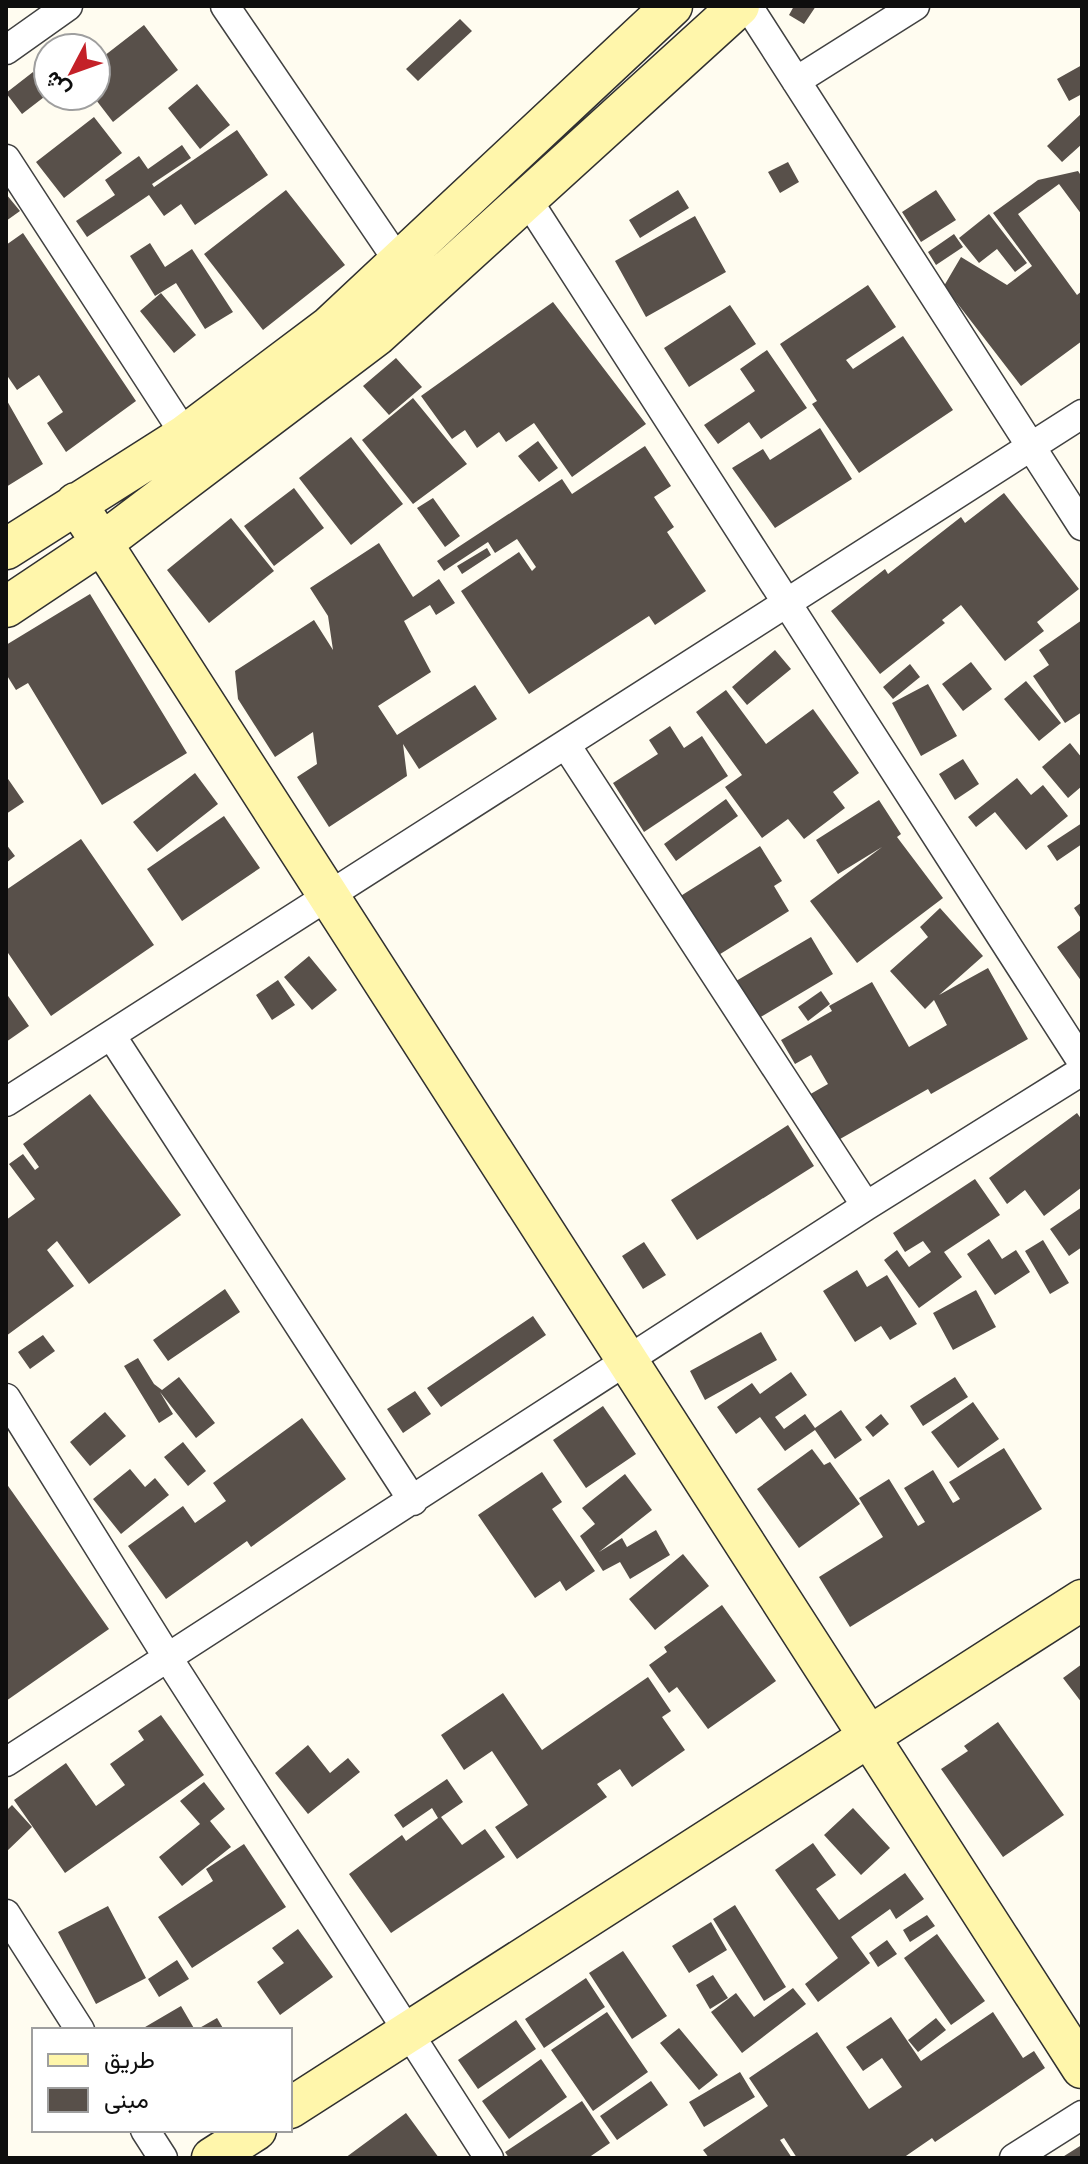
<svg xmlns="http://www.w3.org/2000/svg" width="1088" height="2164" viewBox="0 0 1088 2164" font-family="Georgia,Vazirmatn,serif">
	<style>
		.building { fill: #58504a }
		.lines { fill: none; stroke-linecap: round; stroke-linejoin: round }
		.street-casing { stroke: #414141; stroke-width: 31 }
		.secondary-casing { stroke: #303030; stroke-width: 43 }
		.street { stroke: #fff; stroke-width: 28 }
		.secondary { stroke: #fff6ab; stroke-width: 40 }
	</style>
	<rect width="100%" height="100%" fill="#fffcf0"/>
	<path class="building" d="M794 6H816L804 24 789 15Z
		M460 19 472 31 418 81 406 69Z
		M144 25 178 70 113 122 93 96H96V54L101 51 104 56Z
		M1082 65V94L1069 101 1057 79Z
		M33 72 48 94 22 114 6 93Z
		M197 84 230 125 200 149 168 108Z
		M1082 113V144L1062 162 1047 146Z
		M94 117 122 153 64 198 36 162Z
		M237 130 268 175 195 225 181 204 164 216 149 195 87 237 76 221 115 195 105 180 139 156 148 169 182 145 191 158 152 184 154 187Z
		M788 162 799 182 780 193 768 172Z
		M1078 171 1082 177V215L1059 184 1018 214 1077 295 1082 291V341L1021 386 944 286 961 257 1007 285 1032 266 993 213 1038 180Z
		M286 190 345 265 263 330 204 254Z
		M678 190 689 208 640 238 629 220Z
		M936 190 956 220 921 242 902 212Z
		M6 194 20 211 6 221Z
		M989 214 1027 263 1015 272 997 249 979 263 959 238Z
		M695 216 726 272 646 317 615 261Z
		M23 233 136 401 66 452 47 423 63 412 39 375 17 390 6 374V245Z
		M954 234 963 247 936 265 928 252Z
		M150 243 165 267 192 249 233 312 205 329 176 283 155 296 130 256Z
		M868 285 896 327 846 360 853 369 903 336 953 410 859 473 812 404 817 401 780 344Z
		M161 293 196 335 174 353 140 311Z
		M553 302 646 424 572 477 534 423 506 442 499 432 477 448 465 430 452 439 421 396Z
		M730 305 756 344 689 387 664 348Z
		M767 350 807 408 761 439 749 422 718 444 704 425 755 391 740 369Z
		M396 358 422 387 389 415 363 386Z
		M413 398 467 464 413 504 362 440Z
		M6 399 43 464 6 487Z
		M820 428 852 479 775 528 732 468 763 449 770 460Z
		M351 437 403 504 351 545 299 478Z
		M538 441 558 468 539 482 518 456Z
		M645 446 671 486 654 497 674 527 667 532 706 591 655 625 649 616 529 694 461 591 519 552 532 571 536 567 517 539 495 553 488 542 444 571 437 561 562 479 572 494Z
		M294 488 324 528 274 566 244 526Z
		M1004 493 1079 589 1037 622 1044 631 1005 661 961 605 942 620 945 623 880 674 831 611 885 569 888 574 961 517 965 523Z
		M433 498 460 536 445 547 417 508Z
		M231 518 274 571 209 623 167 570Z
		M379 543 413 597 439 579 455 603 436 615 430 605 404 621 431 672 378 706 397 735 475 685 497 719 419 769 403 744 407 776 329 827 297 777 317 764 313 732 275 757 238 699 235 671 314 620 333 650 328 616 310 588Z
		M487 548 491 555 462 574 457 566Z
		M90 594 187 753 102 805 28 683 16 690 6 674V645Z
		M1082 620V712L1065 723 1033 676 1049 665 1039 650Z
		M775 650 791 669 747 705 732 687Z
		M971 662 992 689 963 711 942 684Z
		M910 664 920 677 893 699 883 687Z
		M1026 681 1061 723 1039 741 1004 699Z
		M928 684 957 736 921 756 892 703Z
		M726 690 766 744 813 709 859 773 833 792 845 808 804 839 788 819 762 838 725 787 742 775 696 712Z
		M670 726 684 748 702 736 728 776 644 832 613 783 658 754 649 740Z
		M1070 743 1082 758V786L1068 798 1042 767Z
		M963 759 979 784 955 800 939 774Z
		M195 773 218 804 157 852 133 822Z
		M6 776 24 802 6 814Z
		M1017 778 1031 795 1043 785 1068 816 1026 850 995 812 976 827 968 817Z
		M726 799 738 816 676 861 664 844Z
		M879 800 901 834 897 837 943 898 857 963 810 901 882 847 838 874 816 840Z
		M224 816 260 868 182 921 147 869Z
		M1082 823V844L1057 861 1047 846Z
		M81 839 154 945 51 1016 6 950V890Z
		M6 844 15 856 6 863Z
		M760 846 782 881 774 886 789 911 717 956 679 897Z
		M1082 902V920L1074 908Z
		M940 908 983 956 939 995 988 968 1028 1039 931 1094 928 1089 833 1143 807 1096 828 1084 811 1055 795 1064 781 1040 832 1011 829 1006 872 982 909 1047 947 1025 934 1000 925 1009 890 971 928 937 920 927Z
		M1082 929V982L1057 947Z
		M811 937 833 974 759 1018 736 981Z
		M309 956 337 990 312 1010 284 977Z
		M278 980 295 1005 272 1020 256 995Z
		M821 991 830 1004 808 1021 798 1007Z
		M6 993 29 1026 6 1042Z
		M90 1094 181 1215 89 1284 57 1241 47 1250 74 1286 6 1336V1220L35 1199 9 1164 23 1154 35 1170 39 1167 23 1144Z
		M1077 1113 1082 1120V1187L1044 1216 1025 1190 1007 1204 989 1178Z
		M788 1125 814 1166 697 1240 671 1200Z
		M975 1179 1000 1215 944 1252 962 1277 919 1308 884 1260 897 1250 909 1267 931 1252 923 1241 905 1252 893 1233Z
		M1082 1207V1247L1069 1256 1050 1229Z
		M989 1239 1002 1259 1016 1250 1030 1272 995 1295 967 1254Z
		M1043 1240 1069 1283 1050 1294 1025 1251Z
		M644 1242 666 1275 643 1289 622 1256Z
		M857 1270 867 1287 887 1275 917 1324 890 1340 881 1326 855 1342 823 1291Z
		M225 1289 240 1312 168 1361 153 1340Z
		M976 1290 996 1327 953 1350 933 1313Z
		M533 1316 546 1335 441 1407 427 1388Z
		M761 1332 777 1360 705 1400 690 1371Z
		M43 1335 55 1351 30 1369 18 1352Z
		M138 1358 154 1384 162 1390 179 1377 215 1423 196 1438 160 1392 173 1414 159 1423 124 1366Z
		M791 1372 807 1395 775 1417 784 1429 805 1414 815 1428 841 1410 862 1440 835 1459 815 1430 785 1451 760 1417 736 1434 717 1407 752 1383 760 1394Z
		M955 1377 968 1397 923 1426 910 1406Z
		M415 1391 431 1414 403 1433 387 1409Z
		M973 1402 999 1439 958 1468 931 1432Z
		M603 1406 636 1454 586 1488 553 1440Z
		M105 1412 126 1436 90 1466 70 1442Z
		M881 1414 889 1424 873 1437 865 1427Z
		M302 1418 346 1479 251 1547 247 1541 166 1599 128 1546 183 1506 195 1523 226 1501 213 1483Z
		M183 1442 206 1471 188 1486 164 1457Z
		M1004 1448 1042 1509 850 1627 819 1577 883 1537 859 1498 889 1479 918 1526 925 1522 904 1488 933 1470 953 1503 960 1499 949 1482Z
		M812 1449 824 1465 830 1462 860 1504 799 1548 757 1489Z
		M130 1469 145 1487 155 1478 169 1495 121 1534 93 1499Z
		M542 1472 562 1502 552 1509 595 1571 566 1591 560 1581 535 1598 478 1515Z
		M625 1474 652 1510 599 1552 622 1538 627 1547 656 1530 670 1555 630 1579 620 1562 603 1571 580 1536 595 1524 582 1508Z
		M6 1483 109 1629 6 1701Z
		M683 1554 709 1586 655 1630 629 1599Z
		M722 1605 776 1681 708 1729 677 1687 669 1693 649 1665 667 1652 664 1647Z
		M1082 1664V1703L1063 1678Z
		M648 1677 671 1711 662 1717 685 1750 632 1787 620 1769 597 1784 607 1797 517 1859 495 1827 528 1805 492 1751 464 1770 441 1735 503 1693 542 1750Z
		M161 1715 204 1775 65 1873 14 1800 66 1763 96 1806 125 1785 110 1764 144 1740 138 1731Z
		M998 1722 1064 1815 1003 1857 941 1769 968 1751 964 1746Z
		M308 1745 330 1773 348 1758 360 1772 308 1814 275 1773Z
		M447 1779 463 1802 441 1817 462 1845 485 1829 505 1857 391 1933 349 1874 402 1835 406 1841 438 1818 432 1808 403 1828 394 1815Z
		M204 1782 225 1809 210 1821 231 1847 182 1886 159 1857 200 1824 180 1801Z
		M12 1805 32 1827 6 1852V1811Z
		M853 1808 890 1848 861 1875 824 1835Z
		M813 1843 836 1875 816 1889 839 1920 905 1873 924 1899 896 1919 890 1909 851 1937 870 1963 818 2002 805 1984 838 1958 775 1870Z
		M244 1844 286 1907 192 1968 158 1917 213 1881 206 1869Z
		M735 1905 786 1987 764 2001 713 1919Z
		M108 1906 146 1978 96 2004 58 1932Z
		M927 1915 935 1926 910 1942 903 1930Z
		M711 1922 727 1950 689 1973 672 1946Z
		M298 1929 333 1977 280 2015 257 1982 284 1963 272 1948Z
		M937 1934 985 2001 951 2025 904 1958Z
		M887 1940 897 1954 878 1967 869 1953Z
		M623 1951 667 2016 632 2039 589 1973Z
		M177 1960 189 1979 159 1997 148 1979Z
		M713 1975 728 1998 710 2009 696 1985Z
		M586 1978 605 2007 544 2048 525 2019Z
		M793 1988 806 2004 742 2053 711 2012 736 1993 754 2017Z
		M181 2006 195 2030H140Z
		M607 2012 648 2072 593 2111 551 2050Z
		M993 2012 1023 2058 1034 2051 1045 2068 935 2142 932 2138 903 2158H797L784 2138 780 2140 792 2158H709L703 2150 768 2106 749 2078 817 2032 869 2109 902 2087 882 2058 863 2071 846 2047 891 2017 921 2061Z
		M217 2018 224 2030H196Z
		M936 2018 946 2030 918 2052 908 2040Z
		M516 2020 536 2049 478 2089 458 2060Z
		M679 2028 718 2075 699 2090 660 2043Z
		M541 2059 567 2097 509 2139 482 2101Z
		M740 2072 755 2097 704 2127 689 2102Z
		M651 2081 668 2105 617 2140 600 2116Z
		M582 2101 610 2143 588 2158H509L505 2152Z
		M406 2113 439 2158H345Z
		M1080 2146 1082 2158H1061Z"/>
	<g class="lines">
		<g class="street-casing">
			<path id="street" d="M225 6 407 274
				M748 6 1082 526
				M6 50 68 6
				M796 81 915 6
				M6 159 195 450
				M527 199 1082 1062
				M566 745 866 1206
				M111 1035 413 1501
				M6 1102 1082 414
				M6 1398 168 1658 489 2158
				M6 1762 866 1206 1082 1071
				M6 1914 80 2030
				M145 2130 163 2158
				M1014 2158 1082 2115"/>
		</g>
		<g class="secondary-casing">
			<path id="secondary" d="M76 503 1082 2068
				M6 549 184 436 329 327 672 6
				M6 607 102 543 377 335 739 6
				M290 2108 1082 1600
				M212 2158 256 2130"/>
		</g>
		<use href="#street" class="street"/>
		<use href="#secondary" class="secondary"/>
	</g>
	<rect width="1088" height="2164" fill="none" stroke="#0e0e0e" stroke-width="16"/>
	<rect x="32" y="2028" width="260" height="104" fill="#ffffff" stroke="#9f9f9f" stroke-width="2"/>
	<rect x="48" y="2054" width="40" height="12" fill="#fff6ab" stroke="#9f9f9f" stroke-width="2"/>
	<text x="104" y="2068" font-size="24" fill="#0e0e0e">طريق</text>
	<rect x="48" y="2088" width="40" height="24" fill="#58504a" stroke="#9f9f9f" stroke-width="2"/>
	<text x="104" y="2108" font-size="24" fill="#0e0e0e">مبنى</text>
	<g transform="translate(72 72) rotate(229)"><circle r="38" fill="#ffffff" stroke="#9f9f9f" stroke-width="2"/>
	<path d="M0-6L14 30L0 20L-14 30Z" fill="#c42128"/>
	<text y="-12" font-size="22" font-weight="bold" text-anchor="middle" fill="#0e0e0e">ش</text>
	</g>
</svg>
